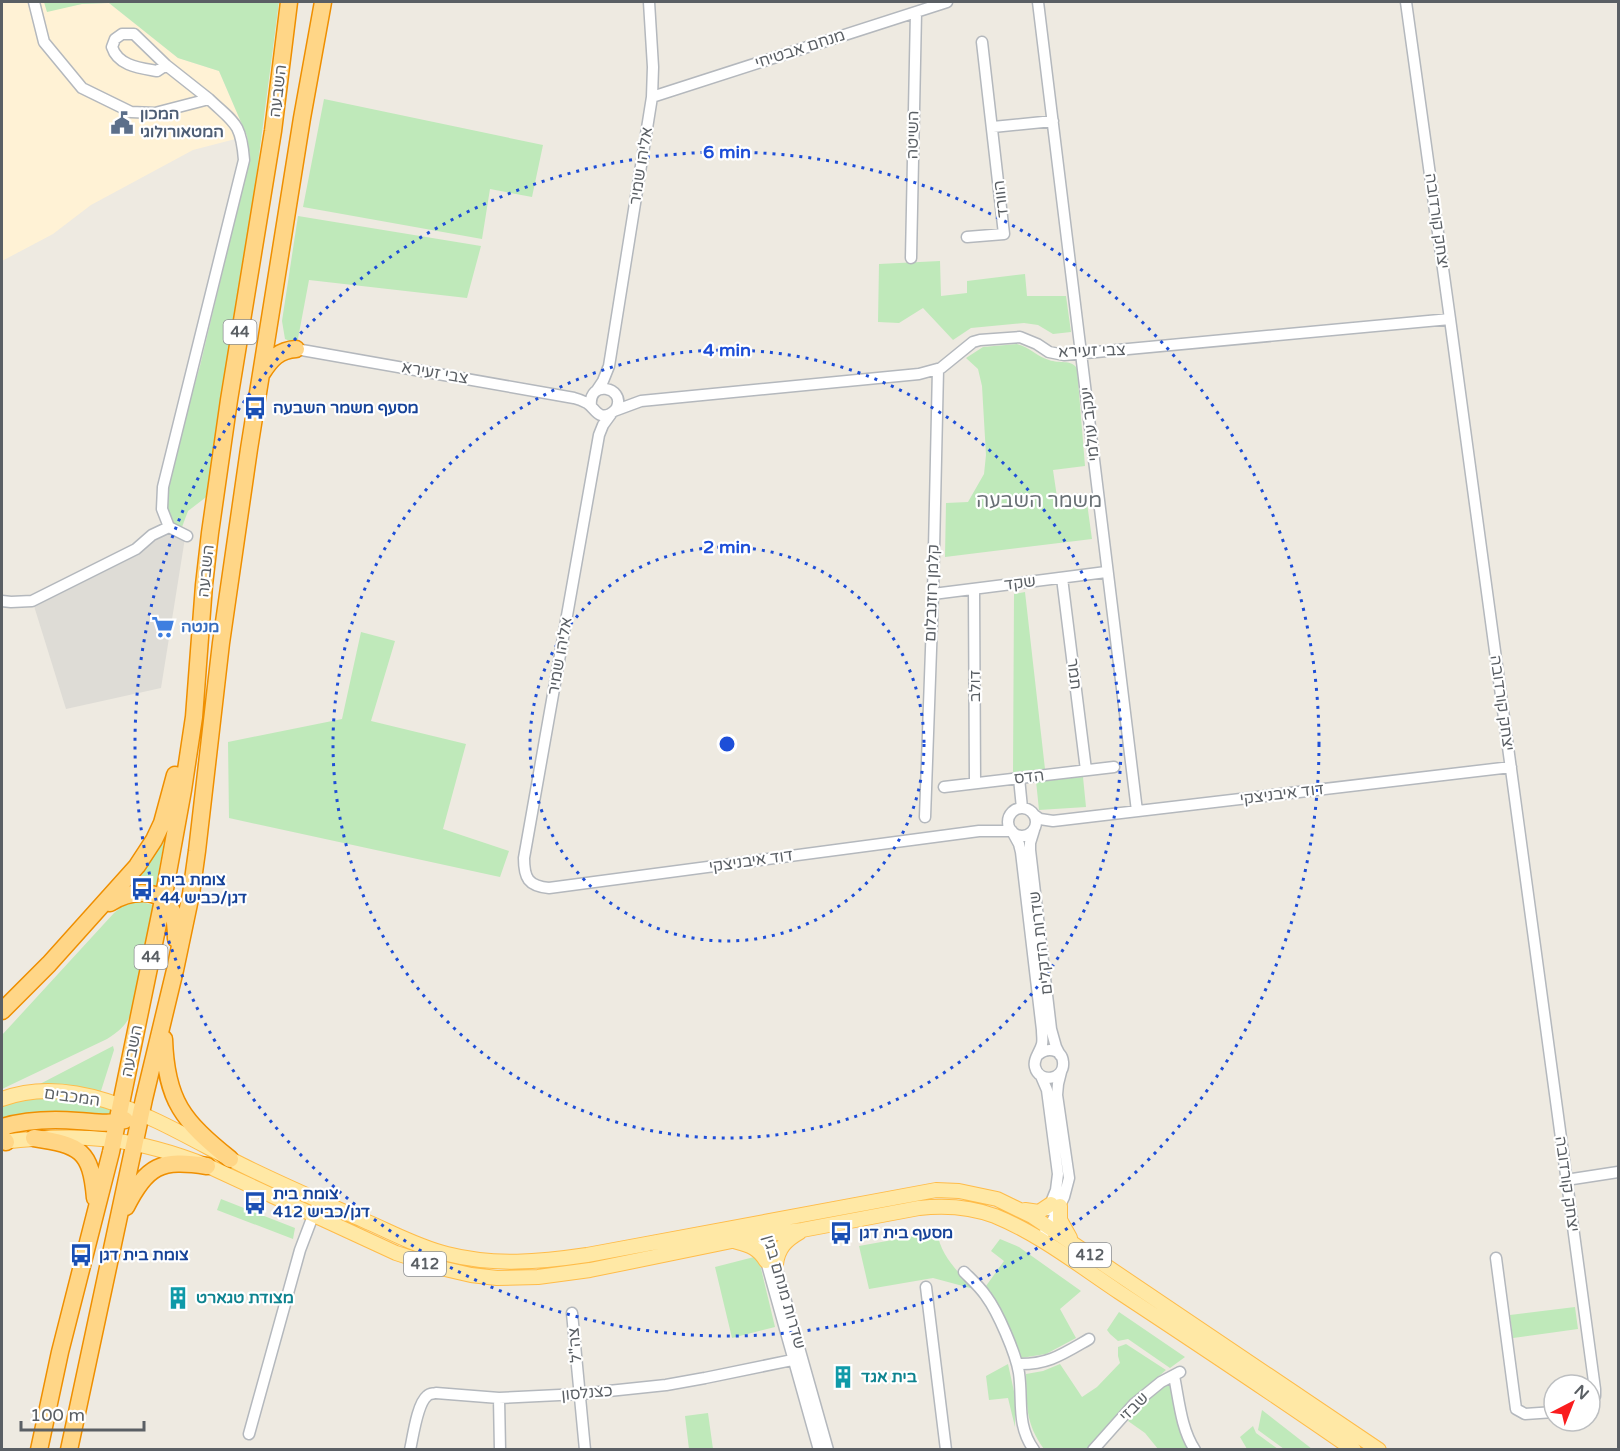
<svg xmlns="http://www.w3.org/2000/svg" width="1620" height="1451" viewBox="0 0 1620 1451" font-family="'Varela Round',Heebo,sans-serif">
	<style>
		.commercial { fill: #fff2d5 }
		.industrial { fill: #dedcd6 }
		.green { fill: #bfe9ba }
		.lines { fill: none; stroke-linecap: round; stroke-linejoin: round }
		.minor-casing { stroke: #b4b8bd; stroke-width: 13 }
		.major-casing { stroke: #ffbc49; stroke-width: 16 }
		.highway-casing { stroke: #ef8f00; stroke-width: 19 }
		.minor { stroke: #fff; stroke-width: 10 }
		.major { stroke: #ffe8a5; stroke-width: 14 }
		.highway { stroke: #ffd687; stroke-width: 16 }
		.ring { fill: none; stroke: #1d4ed8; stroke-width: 3; stroke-dasharray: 3 6 }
		.labels { text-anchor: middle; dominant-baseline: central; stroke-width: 4.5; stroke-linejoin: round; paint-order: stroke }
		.shield { fill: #fff; stroke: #8c8f92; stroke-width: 1.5 }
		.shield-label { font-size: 15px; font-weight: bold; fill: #5a5f64 }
		.street-label { font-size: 16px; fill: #5a5f64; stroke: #fff }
		.service-label { font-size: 16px; font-weight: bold; fill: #4e5e75; stroke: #fff; text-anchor: start }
		.transit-label { font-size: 16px; font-weight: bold; fill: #164399; stroke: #fff; text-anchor: start }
		.shop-label { font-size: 16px; font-weight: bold; fill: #366cbe; stroke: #fff; text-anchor: start }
		.culture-label { font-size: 16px; font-weight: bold; fill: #0d838f; stroke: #fff; text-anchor: start }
		.quarter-label { font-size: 20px; fill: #6a7176; stroke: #fff }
		.centre { fill: #1d4ed8; stroke: #fff; stroke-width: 3 }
		.ring-label { font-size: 18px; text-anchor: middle; font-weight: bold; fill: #1d4ed8; stroke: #fff; stroke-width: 4.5; stroke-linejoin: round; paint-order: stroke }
	</style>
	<rect width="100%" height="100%" fill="#eeeae1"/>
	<path class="commercial" d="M2 2H44L47 11 82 4 109 3 178 58 219 71 247 136 193 150 91 205 53 234 2 261Z"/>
	<path class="industrial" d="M170 530 185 538 161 688 66 709 34 606 138 552 152 538Z"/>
	<path class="green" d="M44 2H279L230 378 214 491 188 511 182 527C162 518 164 507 165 488L200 366 250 157 247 136 219 71 178 58 109 3 82 4 47 12Z
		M324 99 543 145 532 197 490 189 482 239 303 207Z
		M298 216 481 246 467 298 309 280 297 344 285 339 282 321Z
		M940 261 941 296 967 293V281L1025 274 1027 296H1066L1071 332 1053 334 1038 325 1024 323 971 328 953 340 923 308 899 323 878 322 879 264Z
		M1017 344C1029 347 1038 357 1049 360 1060 364 1070 359 1077 368L1085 466 1053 470 1058 504 1087 503 1092 539 945 557 946 503 968 502 984 474 986 455 982 386 978 369 966 358 983 347Z
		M1025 592 1045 769 1013 774 1014 594Z
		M361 632 395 641 371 721 466 744 443 829 509 851 500 877 229 818 228 742 342 719Z
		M1083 777 1086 807 1039 810 1036 781Z
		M166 831 156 886 139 885 130 887 151 861Z
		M134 902H142L157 906 132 1012C126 1026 119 1031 107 1039L2 1089V1035L114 913 124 905Z
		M113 1046 114 1050 100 1094 40 1089 38 1085Z
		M66 1095 117 1108 115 1120 2 1124V1102Z
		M221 1199 295 1228 293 1239 217 1210Z
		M937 1232C941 1256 957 1271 974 1289L933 1278 869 1289 859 1246Z
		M1000 1239 1019 1247 1081 1291 1060 1309 1076 1338 1046 1354 1021 1358 995 1299 986 1286 1004 1261 991 1251Z
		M758 1256 775 1327 732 1338 715 1267Z
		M1575 1307 1578 1329 1513 1338 1510 1315Z
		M1119 1312 1185 1357 1170 1368 1128 1339 1118 1341 1110 1334 1107 1330Z
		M1126 1344 1166 1370 1130 1401 1115 1421 1086 1450 1044 1449C1025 1423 1027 1405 1026 1374L1043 1371 1060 1364 1082 1397 1097 1387 1120 1363 1118 1356V1347Z
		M1008 1364 1015 1396V1427L1008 1398 989 1400 986 1376Z
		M1171 1381 1193 1449H1158L1145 1433 1128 1421C1141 1406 1154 1392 1171 1381Z
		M1262 1410 1312 1449H1284L1258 1430Z
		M708 1413 713 1449H689L685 1416Z
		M1253 1426 1256 1433 1278 1449H1247L1240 1437Z"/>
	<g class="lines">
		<g class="minor-casing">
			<path id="minor" d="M34 2 44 42 82 88 131 112 155 113 209 99C234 123 241 122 244 160L163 487 162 509 169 527 187 536
				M1038 2C1073 271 1103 541 1137 811
				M1406 2 1450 319 1595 1389V1396L1590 1403
				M166 65 157 71C140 68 118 66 112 47L115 39 122 34H134L166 65 209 99
				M652 97 947 2
				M993 127 1053 121
				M967 237 1004 234 982 42
				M911 258 916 12
				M296 349 574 398C578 399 583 401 587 403 595 408 598 420 610 414 613 412 616 410 617 407 625 387 588 379 591 406
				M597 390 603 381 609 366 652 97 653 67 649 2
				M614 411 641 401 919 374 941 368 973 342 980 340 1020 337 1037 344 1049 352 1064 355 1450 319
				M611 414 603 425 599 435 524 858C524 878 528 886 549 888L979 831H1012
				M1062 578 1086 770
				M974 589 975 783
				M933 594 1106 572
				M2 601 11 602 32 601 136 549 152 535 169 527
				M1019 778 1022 808
				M944 787 1114 767
				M1008 822a14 14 0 1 1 28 0a14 14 0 1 1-28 0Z
				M1033 814 1040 819 1053 821 1511 767
				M925 817 933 594 938 369
				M1034 830 1030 843V850L1051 1029 1056 1047 1060 1055
				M1013 833 1019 844 1021 852 1042 1030C1042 1035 1043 1040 1042 1044 1040 1052 1033 1059 1035 1067 1039 1084 1065 1080 1063 1062 1062 1048 1046 1047 1038 1055
				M1041 1076 1047 1090 1058 1174 1056 1190 1048 1210
				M1566 1180 1618 1172
				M765 1228 770 1235 774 1259 828 1450
				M762 1229 761 1238 766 1261 819 1450
				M1045 1232 1049 1228 1064 1197 1069 1178 1057 1095 1058 1084 1061 1072
				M1496 1258 1516 1409 1525 1414 1554 1412
				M964 1272C972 1280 980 1287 986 1296 998 1312 1016 1354 1019 1373 1023 1401 1016 1425 1034 1450
				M926 1287 946 1450
				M572 1313 585 1450
				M1017 1364C1048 1365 1063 1354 1089 1339
				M1174 1376C1179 1400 1181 1429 1195 1450
				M499 1398 500 1450
				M249 1434 300 1250 319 1200
				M410 1450C413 1437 417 1404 427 1396 430 1393 432 1394 436 1393L499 1398 580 1394 666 1385 705 1378 802 1358
				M1093 1450 1134 1404 1161 1382 1180 1372"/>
		</g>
		<g class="major-casing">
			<path id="major" d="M2 1099C82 1069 170 1129 240 1164 280 1184 322 1202 363 1220 391 1232 418 1247 447 1254 494 1266 540 1262 587 1255L936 1190 959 1191 997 1199 1032 1216 1379 1450
				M2 1142C81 1132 136 1137 210 1167L396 1253 445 1269 471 1275 497 1278 538 1277 590 1270 761 1235 802 1230 919 1208C945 1205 971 1207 995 1216 1039 1234 1080 1266 1119 1292 1198 1344 1276 1396 1354 1450
				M1060 1206V1220L1070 1238
				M1025 1210 1039 1212 1051 1204
				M737 1242C750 1245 759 1249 766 1261
				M776 1264C778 1248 786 1240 800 1232"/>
		</g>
		<g class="highway-casing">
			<path id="highway" d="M262 373C271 359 279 350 296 349
				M110 903C129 891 161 886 172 911 176 920 176 929 176 939
				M2 1011 49 964 137 866 154 840 162 823 175 775
				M164 1039C166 1101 183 1121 230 1159
				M2 1127C26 1120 53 1119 78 1121 95 1122 109 1125 125 1120
				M2 1137 6 1142
				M34 1138C80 1145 91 1150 95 1198
				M126 1207C147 1165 161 1159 207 1166
				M39 1450 60 1352 111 1152 163 900 183 790 194 717 204 585 210 533 229 400 273 131 289 2
				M69 1450 144 1099 175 970 191 894 197 851 221 643 249 449 302 118 323 2"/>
		</g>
		<use href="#minor" class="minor"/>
		<use href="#major" class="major"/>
		<use href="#highway" class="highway"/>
	</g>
	<g class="ring">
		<circle cx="727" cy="744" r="197"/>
		<circle cx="727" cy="744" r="394"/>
		<circle cx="727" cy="744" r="592"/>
	</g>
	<defs>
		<g id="civic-bare" transform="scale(1.8)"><path d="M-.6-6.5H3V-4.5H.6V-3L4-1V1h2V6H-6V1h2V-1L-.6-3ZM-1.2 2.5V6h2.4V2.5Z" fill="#5c6f8a" stroke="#fff" stroke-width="2.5" paint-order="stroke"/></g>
		<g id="bus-bare" transform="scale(1.8)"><path d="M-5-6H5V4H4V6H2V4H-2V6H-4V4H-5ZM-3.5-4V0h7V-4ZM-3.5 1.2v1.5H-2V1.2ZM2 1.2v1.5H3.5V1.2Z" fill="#1a4fb4" stroke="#fff" stroke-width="2.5" paint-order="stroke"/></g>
		<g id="supermarket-bare" transform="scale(1.8)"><path d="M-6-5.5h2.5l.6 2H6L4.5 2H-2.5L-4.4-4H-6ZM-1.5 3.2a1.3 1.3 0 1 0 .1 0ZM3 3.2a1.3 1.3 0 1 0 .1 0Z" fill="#3f7fe0" stroke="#fff" stroke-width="2.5" paint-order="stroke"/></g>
		<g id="building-bare" transform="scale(1.8)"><path d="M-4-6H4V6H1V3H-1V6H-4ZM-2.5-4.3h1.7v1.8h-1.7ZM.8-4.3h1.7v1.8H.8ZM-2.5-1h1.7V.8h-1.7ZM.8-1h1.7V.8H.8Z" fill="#0f9aa8" stroke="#fff" stroke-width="2.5" paint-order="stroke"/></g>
	</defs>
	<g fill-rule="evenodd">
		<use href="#civic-bare" x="122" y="123"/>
		<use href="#bus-bare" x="255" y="408"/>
		<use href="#supermarket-bare" x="163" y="627"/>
		<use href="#bus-bare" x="142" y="889"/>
		<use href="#bus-bare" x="255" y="1203"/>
		<use href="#bus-bare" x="841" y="1233"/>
		<use href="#bus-bare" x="81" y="1255"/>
		<use href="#building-bare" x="178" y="1298"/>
		<use href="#building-bare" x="843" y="1377"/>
	</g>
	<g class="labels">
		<g class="shield">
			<rect x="223.5" y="320" width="33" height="24" rx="4.5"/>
			<rect x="134.5" y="945" width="33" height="24" rx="4.5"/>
			<rect x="1069" y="1243" width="42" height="24" rx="4.5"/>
			<rect x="404" y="1252" width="42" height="24" rx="4.5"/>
		</g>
		<g class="shield-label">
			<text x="240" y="332">44</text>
			<text x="151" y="957">44</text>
			<text x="1090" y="1255">412</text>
			<text x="425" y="1264">412</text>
		</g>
		<g class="street-label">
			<text transform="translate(800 49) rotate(-18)">מנחם אבטיחי</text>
			<text transform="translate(278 91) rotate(-83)">השבעה</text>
			<text transform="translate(913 135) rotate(-89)">השיטה</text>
			<text transform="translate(641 166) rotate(-81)">אליהו שמיר</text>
			<text transform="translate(1001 199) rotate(-97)">הוורד</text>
			<text transform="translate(1437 221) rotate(82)">יצחק קורדובה</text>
			<text transform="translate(1092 351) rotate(-2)">צבי זעירא</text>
			<text transform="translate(435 373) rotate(10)">צבי זעירא</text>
			<text transform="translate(1090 424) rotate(-96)">יעקב עולמי</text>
			<text transform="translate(206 571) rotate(-84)">השבעה</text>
			<text transform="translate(1020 583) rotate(-7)">שקד</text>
			<text transform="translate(932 593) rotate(-88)">קלמן רוזנבלום</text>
			<text transform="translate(560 656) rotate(-80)">אליהו שמיר</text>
			<text transform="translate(1074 674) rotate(83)">תמר</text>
			<text transform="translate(975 686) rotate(-90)">דולב</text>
			<text transform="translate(1502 703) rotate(82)">יצחק קורדובה</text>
			<text transform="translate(1029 777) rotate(-7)">הדס</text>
			<text transform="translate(1282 794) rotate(-7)">דוד איבניצקי</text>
			<text transform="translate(751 861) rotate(-8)">דוד איבניצקי</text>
			<text transform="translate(1041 943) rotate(-97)">שדרות הדקלים</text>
			<text transform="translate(132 1051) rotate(-78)">השבעה</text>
			<text transform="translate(72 1097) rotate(8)">המכבים</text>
			<text transform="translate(1567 1184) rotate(82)">יצחק קורדובה</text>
			<text transform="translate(784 1292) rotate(74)">שדרות מנחם בגין</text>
			<text transform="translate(575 1345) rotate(-95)">צה"ל</text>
			<text transform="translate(587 1393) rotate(-5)">כצנלסון</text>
			<text transform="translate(1134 1407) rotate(-45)">שבזי</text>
		</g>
		<g class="service-label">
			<text x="140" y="114">המכון<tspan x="140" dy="18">המטאורולוגי</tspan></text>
		</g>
		<g class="transit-label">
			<text x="273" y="408">מסעף משמר השבעה</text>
			<text x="160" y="880">צומת בית<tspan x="160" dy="18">דגן/כביש 44</tspan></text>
			<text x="273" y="1194">צומת בית<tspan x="273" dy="18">דגן/כביש 412</tspan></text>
			<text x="859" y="1233">מסעף בית דגן</text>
			<text x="99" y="1255">צומת בית דגן</text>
		</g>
		<g class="shop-label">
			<text x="181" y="627">מנטה</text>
		</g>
		<g class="culture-label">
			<text x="196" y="1298">מצודת טגארט</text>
			<text x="861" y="1377">בית אגד</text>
		</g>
		<g class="quarter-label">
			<text x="1039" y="501">משמר השבעה</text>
		</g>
	</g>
	<circle cx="727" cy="744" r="9" class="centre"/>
	<g class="ring-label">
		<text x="727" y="158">6 min</text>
		<text x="727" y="356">4 min</text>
		<text x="727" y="553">2 min</text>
	</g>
	<rect width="1620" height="1451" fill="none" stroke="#5a5f64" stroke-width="6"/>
	<g transform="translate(1572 1403) rotate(42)"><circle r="28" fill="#ffffff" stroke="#bdbfc1" stroke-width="1.5"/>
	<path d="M0-4.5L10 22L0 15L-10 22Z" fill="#fa1c1e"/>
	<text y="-9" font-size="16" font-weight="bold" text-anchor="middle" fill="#5a5f64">N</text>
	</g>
	<path d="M21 1421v9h123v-9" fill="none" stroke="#5a5f64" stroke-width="3"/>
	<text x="30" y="1421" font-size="18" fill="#5a5f64" stroke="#ffffff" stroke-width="4.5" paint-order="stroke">100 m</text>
</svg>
